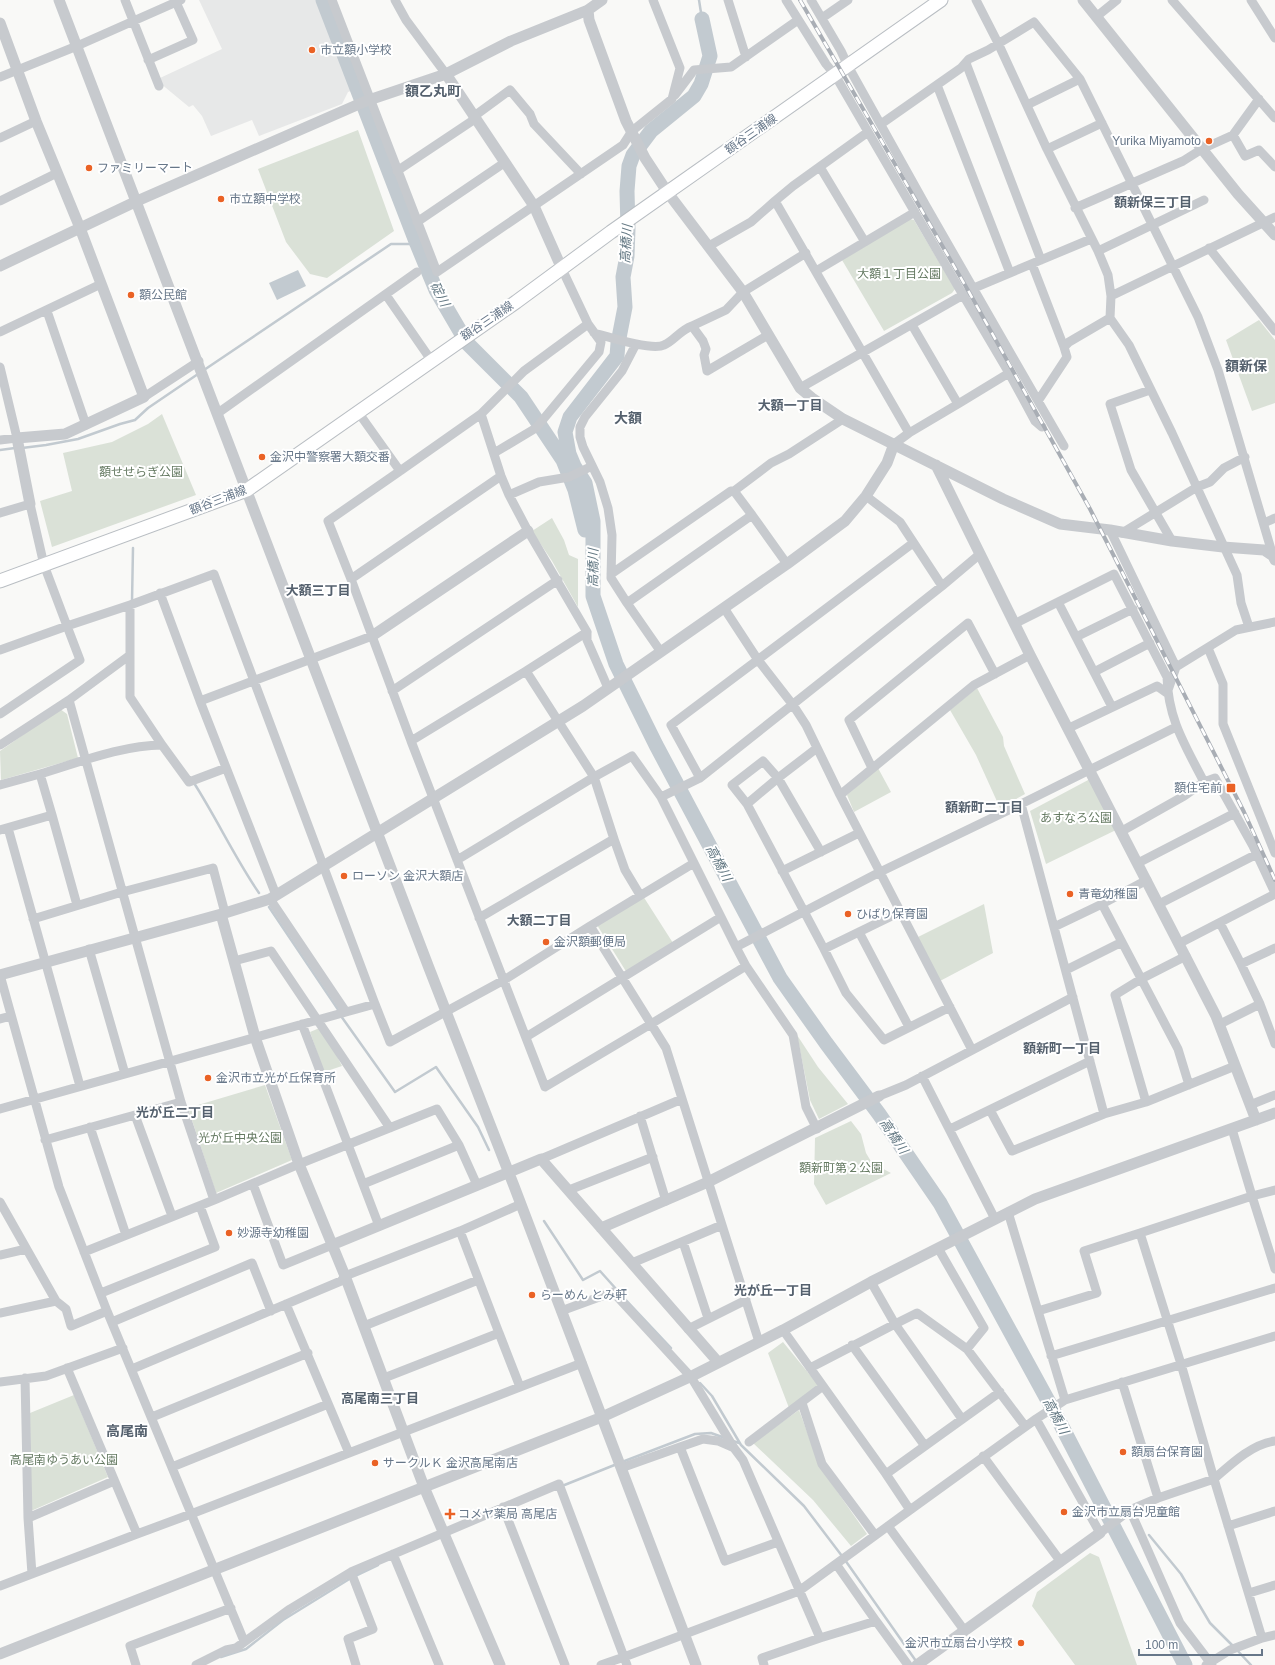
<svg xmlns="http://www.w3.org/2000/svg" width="1275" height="1665" viewBox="0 0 1275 1665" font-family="Helvetica,'Noto Sans JP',sans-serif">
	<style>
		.built { fill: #e7e8e8 }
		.green { fill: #dae1d7 }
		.water { fill: #c2cad0 }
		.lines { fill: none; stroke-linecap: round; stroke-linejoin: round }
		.stream { stroke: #c2cad0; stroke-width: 2.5 }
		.river { stroke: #c2cad0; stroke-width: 15 }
		.secondary-casing { stroke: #b9bec3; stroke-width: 15 }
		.minor { stroke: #c7cace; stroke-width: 9 }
		.tertiary { stroke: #c7cace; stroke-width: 11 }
		.secondary { stroke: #fff; stroke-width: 13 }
		.rail-casing { stroke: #a9aeb5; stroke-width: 4 }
		.rail { stroke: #fff; stroke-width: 2.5; stroke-dasharray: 8; stroke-linecap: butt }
		.poi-dot { fill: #ea6225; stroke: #fff; stroke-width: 1.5 }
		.labels { text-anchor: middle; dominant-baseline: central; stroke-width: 4; stroke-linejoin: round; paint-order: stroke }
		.poi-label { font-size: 12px; fill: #677789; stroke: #fff; text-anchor: start }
		.street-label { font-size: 12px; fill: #677789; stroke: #fff }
		.park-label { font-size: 12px; fill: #657a62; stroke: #fff }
		.neighbourhood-label { font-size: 13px; font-weight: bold; fill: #55616e; stroke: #fff }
		.water-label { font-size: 13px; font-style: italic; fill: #637883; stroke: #fff }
		.quarter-label { font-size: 14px; font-weight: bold; fill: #55616e; stroke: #fff }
	</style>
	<rect width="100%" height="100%" fill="#f9f9f7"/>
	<path class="built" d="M199 0H319L354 90 348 92 342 104 259 136 252 120 211 136 202 116 193 105 189 107 160 83V78L222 49Z"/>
	<path class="green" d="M358 130 394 231 327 278 310 274 286 242 258 169Z
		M910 219 914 220 955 289 952 293 884 331 842 260Z
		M1259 320 1275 340V403L1252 411 1226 340Z
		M162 414 196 495 52 547 40 501 72 491 63 453 112 442 148 424Z
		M552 518 564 540 569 555 578 559V607L552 561 532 531Z
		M977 688 1003 737 1004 746 1025 794 1000 808 976 755 950 710Z
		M60 709 67 714 78 758 1 780 0 751Z
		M878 768 891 792 854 812 847 795Z
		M1090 779 1116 830 1046 864 1030 811Z
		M643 896 673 943 627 973 597 925Z
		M984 904 993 953 940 981 918 937Z
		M322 1027 342 1066 324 1072 310 1032Z
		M797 1035 818 1067 848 1104 819 1119 810 1100Z
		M265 1085 292 1160 216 1193 188 1108Z
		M851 1121 861 1134 866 1153 872 1163 891 1173 826 1205 814 1184 815 1138Z
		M783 1342 819 1386 789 1408 768 1353Z
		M74 1395 108 1477 31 1511 30 1413Z
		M799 1410 820 1467 867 1534 851 1546 813 1500 753 1443Z
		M1090 1553 1099 1557 1137 1665H1075L1032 1606 1037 1592Z"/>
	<path class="water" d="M298 270 306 286 277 300 269 283Z"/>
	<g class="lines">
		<path class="stream" d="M699 0 702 19
			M204 370 391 244H417
			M22 448 46 445 78 439 120 424 135 420 148 408 198 374
			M0 450 15 448
			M132 602 133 548
			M194 783C217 819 235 858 259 893
			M269 907 339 1011
			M341 1016 395 1092 436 1067 478 1127 489 1150
			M544 1221 583 1280 600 1271 617 1290
			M624 1298 671 1348
			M700 1383 712 1396 741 1445 804 1506 842 1556
			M733 1441 739 1443
			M622 1462 695 1434 711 1433 725 1438
			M562 1486 617 1464
			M1149 1535 1181 1574 1210 1623 1233 1646
			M845 1560 916 1661
			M355 1576 378 1565
			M1236 1649 1251 1665
			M221 1657 246 1649 283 1620 351 1578"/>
		<path class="river" d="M323 0 417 244 436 290 467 343 521 397 563 460 575 490 585 530
			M702 19 710 56 701 84 694 96 651 131 633 155 629 166 627 191 628 229 627 256 623 277 625 307 618 343 617 356 570 417 565 432 569 454 574 466 585 483 593 521V596L616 664 656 745 780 978 826 1043 879 1114 940 1203 1058 1419 1185 1665"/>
		<g class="secondary-casing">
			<path id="secondary" d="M0 581 247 490 516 302 611 232 941 0"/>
		</g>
		<path class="minor" d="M125 0 159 86
			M332 0 437 272 623 145 632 131 672 99 680 68 653 0
			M395 0 406 20 446 74
			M728 0 746 57
			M786 0 826 64 835 75 963 295 800 388
			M811 0 841 51 848 66 926 206 1038 401 1067 357 1064 347 1069 342 1110 318
			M976 0 998 43 1047 149
			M1172 0 1275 118
			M1251 0 1275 38
			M1096 17 1117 0
			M822 18 848 0
			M148 60 193 40 176 2
			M966 63 1041 260
			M0 77 77 46 181 0
			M937 85 1010 273
			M675 95 694 70 731 67 798 20
			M1027 105 1080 79
			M473 117 510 90 530 114 534 124 581 174
			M1102 123 1047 149 1098 251 1108 275 1111 296 1110 318 1129 345 1172 433 1237 575 1241 603 1249 627
			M881 124 961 68 969 59 988 50 1034 22 1080 79 1198 317 1218 370 1273 556
			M1233 135 1245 156 1259 150 1275 167
			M0 138 36 121
			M820 167 865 242
			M397 171 475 119
			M0 201 57 173
			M775 201 793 186 868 132
			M1075 208 1183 161 1202 149 1233 135 1259 99
			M417 222 504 163
			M709 246 751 222 775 201 909 433
			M1209 248 1275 331
			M1098 251 1204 200
			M1032 264 1064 347
			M816 271 915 212
			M386 295 431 360
			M1111 296 1275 217
			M47 311 86 425
			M0 332 101 284
			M594 333C609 337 652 351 664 345 674 341 679 331 692 326
			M768 335 707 371 704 355 706 349 703 341 692 326 726 310 743 292 806 253
			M0 367 17 438 0 440
			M1150 390 1110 404 1131 470 1172 541
			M144 397 199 361
			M1038 401 1064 446
			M958 404 1009 373
			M358 412 400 471 328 521 351 579 501 476
			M218 413 417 272
			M1042 427 1035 421 1009 373 963 295 974 288 1091 239
			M894 444 909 433 958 404 912 325
			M494 453 536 428 599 352 601 342 588 324
			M400 471 481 414
			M509 495 539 482 569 477 588 468
			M866 496 900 522 942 586 980 554
			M0 513 30 504 44 565 67 626 0 650
			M752 515 734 491 771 463 789 454 843 419
			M1264 523 1275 518
			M1110 530 1176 667
			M1122 533 1197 487 1210 482 1224 468 1245 457
			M611 574 731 491H734
			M351 579 372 636
			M160 593 200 701
			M1058 602 1112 707
			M627 603 611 578 612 535 608 508 600 482 583 447 580 437V427L585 417 622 371 636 344
			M130 605 214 574 375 1004 346 1012
			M724 608 758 660 793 705 806 725 840 795 972 1050
			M1016 623 1114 574 1167 677C1168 719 1185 745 1204 782L1215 778 1253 846 1275 893
			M587 632V640L608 688
			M1076 637 1133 609
			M1208 648 1223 684V724L1275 853
			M661 652 627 603 752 515 787 564
			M526 671 587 632 528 531 509 495 501 476 481 414 524 371 588 324 562 269
			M1094 672 1150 643
			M392 691 558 580
			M69 700 130 655
			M0 714 80 660 67 626 130 605V697L162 745
			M1069 728 1157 686 1167 693 1176 667 1236 630 1275 622
			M411 741 545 1087 651 1024 746 966 793 1035 806 1107 817 1129
			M0 745 69 700 181 1102 214 1200 299 1164 437 1109 459 1145 477 1185
			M817 748 778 778 763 761 732 785 747 804 824 949 900 912
			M872 768 849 720 968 623 995 674
			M700 778 671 725 913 543
			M0 785 40 774
			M840 795 974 685 1030 655
			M747 804 778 778 821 852
			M1021 804 1104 1114 1146 1102 1235 1066
			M52 815 77 905
			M8 828 80 1086
			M0 830 52 815 40 774C77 763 123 745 162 745L189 782 226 768
			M1122 831 1184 796 1204 782
			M614 839 625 870 640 895
			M457 860 594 777 632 756 661 797
			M694 863 736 947 880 872 1021 804 1176 727
			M1138 863 1235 813
			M782 871 859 833
			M276 895 200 701 372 636 411 741 526 671 594 777 614 839 479 918
			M1159 904 1257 854
			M1100 905 1147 880
			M33 919 122 892 213 868 225 913
			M1220 923 1241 964
			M590 926 694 863 661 797 700 778 942 586
			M1054 927 1102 904 1178 1049 1189 1085
			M859 932 909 1027
			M1180 943 1275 894
			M736 947 746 966
			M89 949 125 1074
			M824 949 846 993 884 1040 950 1007
			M234 961 271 951 390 1128
			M1066 970 1122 942
			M0 975 59 1187 107 1311 244 1641
			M375 1004 390 1042 504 980 590 926 666 1048 759 1342
			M1260 1004 1275 1044
			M0 1019 11 1016
			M302 1024 379 1226
			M1220 1024 1260 1004 1241 964 1275 948
			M526 1037 721 917
			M922 1076 995 1219
			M879 1096 906 1085 1073 997
			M1146 1102 1115 995 1141 979 1186 956
			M1250 1105 1275 1095
			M0 1109 346 1012 270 899
			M990 1110 1012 1151 1104 1114
			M135 1115 181 1102
			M640 1116 666 1201
			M90 1127 126 1235
			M950 1129 1090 1061
			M45 1140 135 1115 172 1216
			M541 1159 682 1099
			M253 1184 283 1265 332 1245
			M363 1184 459 1145
			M569 1190 653 1157
			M1275 1190 1252 1196 1275 1269
			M0 1202 56 1301 66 1309 71 1326 107 1311
			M1008 1212 1065 1400
			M683 1242 708 1318
			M938 1248 984 1328 967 1349 1025 1426
			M84 1252 214 1200
			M0 1255 26 1249
			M632 1263 722 1225
			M871 1282 895 1324 917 1313 967 1349
			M101 1293 215 1247 200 1206
			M286 1304 349 1453
			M561 1311 613 1292 691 1377 734 1448 743 1460 820 1638 876 1621 908 1665
			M1038 1311 1097 1293 1084 1251 1140 1233
			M0 1313 56 1301
			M112 1322 252 1263 271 1311
			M364 1326 478 1280
			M688 1329 746 1300
			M783 1330 886 1474 910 1510 1036 1419 1065 1400 1275 1336
			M499 1333 520 1387
			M852 1345 925 1446
			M1051 1356 1275 1288
			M67 1368 137 1534
			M810 1368 895 1324 962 1419
			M132 1369 341 1281 345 1276 460 1231 521 1204
			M25 1378 28 1518 32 1574
			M384 1378 499 1333 460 1231
			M0 1382 46 1376 123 1348
			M1122 1382 1158 1498
			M802 1403 822 1464 875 1535
			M152 1417 308 1353
			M1036 1419 1100 1533 1130 1510
			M1275 1441C1252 1444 1231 1464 1214 1479L1262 1638 1275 1635
			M749 1442 823 1386
			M734 1448 718 1441 703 1439 680 1447 725 1561 778 1542
			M983 1456 1061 1562
			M172 1467 328 1404
			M621 1468 680 1447
			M886 1474 1000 1392
			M503 1507 565 1665
			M28 1518 114 1481
			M888 1526 964 1630
			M1228 1526 1275 1511
			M393 1554 439 1665
			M836 1564 910 1510
			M351 1572 373 1629 348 1639 356 1665
			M0 1586 137 1534 191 1514 582 1363
			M1249 1593 1275 1585
			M136 1665 130 1646 231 1608
			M196 1665 226 1650 236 1648 290 1609 351 1572 559 1484 627 1665
			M601 1665 624 1657 799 1591 836 1564 876 1621
			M764 1665 762 1658 820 1638
			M1206 1665 1230 1650 1262 1638
			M1212 1665 1180 1623 1130 1510 1158 1498 1214 1479 1181 1364 1140 1233 1252 1196 1232 1129"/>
		<path class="tertiary" d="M59 0 429 968 514 1186 696 1665
			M1083 0 1238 194 1275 235
			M588 10 589 20 626 121 645 158 668 193 743 292 800 388 812 398 843 419 1003 499 1060 524 1110 530 1172 541 1223 547 1264 550 1273 556 1275 560
			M0 23 36 121 80 228 144 397 65 434 17 438 30 504
			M0 266 137 201 366 101 446 74
			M562 269 534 206 446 74 511 41 588 10 602 0
			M936 465 1030 655 1216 1016 1256 1120
			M372 636 528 531
			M221 914 255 1037 299 1164 345 1276 424 1487 500 1665
			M0 975 225 913 270 899 583 706 787 564 845 521 866 496 887 463 894 444
			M601 1228 708 1182 879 1096
			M332 1245 541 1159 718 1362
			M0 1654 602 1417 694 1375 783 1330 871 1282 1035 1199 1275 1113
			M917 1665 1100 1533"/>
		<use href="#secondary" class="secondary"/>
		<g class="rail-casing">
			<path id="rail" d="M800 0 969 292 1090 509 1244 812 1275 880"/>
		</g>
		<use href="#rail" class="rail"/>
	</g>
	<g class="poi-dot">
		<circle cx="312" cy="50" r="4"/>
		<circle cx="1209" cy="141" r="4"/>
		<circle cx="89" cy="168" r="4"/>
		<circle cx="221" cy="199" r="4"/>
		<circle cx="131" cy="295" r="4"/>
		<circle cx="262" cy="457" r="4"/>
		<rect x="1226" y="783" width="10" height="10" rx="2"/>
		<circle cx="344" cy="876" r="4"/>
		<circle cx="1070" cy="894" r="4"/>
		<circle cx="848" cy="914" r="4"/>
		<circle cx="546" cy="942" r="4"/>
		<circle cx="208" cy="1078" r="4"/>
		<circle cx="229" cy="1233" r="4"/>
		<circle cx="532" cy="1295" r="4"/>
		<circle cx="1123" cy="1452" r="4"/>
		<circle cx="375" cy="1463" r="4"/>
		<circle cx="1064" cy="1512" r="4"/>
		<path d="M448 1508h4v4h4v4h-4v4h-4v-4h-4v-4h4z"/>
		<circle cx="1021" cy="1643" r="4"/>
	</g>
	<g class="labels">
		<g class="poi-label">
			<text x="320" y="50">市立額小学校</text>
			<text x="1201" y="141" text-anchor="end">Yurika Miyamoto</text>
			<text x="97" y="168">ファミリーマート</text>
			<text x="229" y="199">市立額中学校</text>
			<text x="139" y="295">額公民館</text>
			<text x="270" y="457">金沢中警察署大額交番</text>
			<text x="1222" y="788" text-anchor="end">額住宅前</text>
			<text x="352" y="876">ローソン 金沢大額店</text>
			<text x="1078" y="894">青竜幼稚園</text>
			<text x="856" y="914">ひばり保育園</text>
			<text x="554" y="942">金沢額郵便局</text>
			<text x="216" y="1078">金沢市立光が丘保育所</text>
			<text x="237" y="1233">妙源寺幼稚園</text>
			<text x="540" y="1295">らーめん とみ軒</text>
			<text x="1131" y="1452">額扇台保育園</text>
			<text x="383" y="1463">サークルＫ 金沢高尾南店</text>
			<text x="1072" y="1512">金沢市立扇台児童館</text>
			<text x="458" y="1514">コメヤ薬局 高尾店</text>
			<text x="1013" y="1643" text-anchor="end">金沢市立扇台小学校</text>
		</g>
		<g class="street-label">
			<text transform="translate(751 134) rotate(-35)">額谷三浦線</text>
			<text transform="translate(487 321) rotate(-34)">額谷三浦線</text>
			<text transform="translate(218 500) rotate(-21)">額谷三浦線</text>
		</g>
		<g class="park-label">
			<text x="899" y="274">大額１丁目公園</text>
			<text x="141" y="472">額せせらぎ公園</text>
			<text x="1076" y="818">あすなろ公園</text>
			<text x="240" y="1138">光が丘中央公園</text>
			<text x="841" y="1168">額新町第２公園</text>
			<text x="64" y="1460">高尾南ゆうあい公園</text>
		</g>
		<g class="neighbourhood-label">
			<text x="1153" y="202">額新保三丁目</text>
			<text x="790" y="405">大額一丁目</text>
			<text x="318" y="590">大額三丁目</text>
			<text x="984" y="807">額新町二丁目</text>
			<text x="539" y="920">大額二丁目</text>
			<text x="1062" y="1048">額新町一丁目</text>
			<text x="175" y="1112">光が丘二丁目</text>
			<text x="773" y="1290">光が丘一丁目</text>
			<text x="380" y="1398">高尾南三丁目</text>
		</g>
		<g class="water-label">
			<text transform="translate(626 244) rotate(-86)">高橋川</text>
			<text transform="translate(440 294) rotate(63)">碇川</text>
			<text transform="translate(593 568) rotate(-89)">高橋川</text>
			<text transform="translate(719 863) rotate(62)">高橋川</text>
			<text transform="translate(894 1136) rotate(56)">高橋川</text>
			<text transform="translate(1056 1416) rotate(62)">高橋川</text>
		</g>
		<g class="quarter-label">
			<text x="433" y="91">額乙丸町</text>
			<text x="1246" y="366">額新保</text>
			<text x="628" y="418">大額</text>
			<text x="127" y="1431">高尾南</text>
		</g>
	</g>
	<path d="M1139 1649v6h123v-6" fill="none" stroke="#677789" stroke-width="2"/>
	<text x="1145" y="1649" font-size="12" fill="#677789" stroke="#ffffff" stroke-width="3" paint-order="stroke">100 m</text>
</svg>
